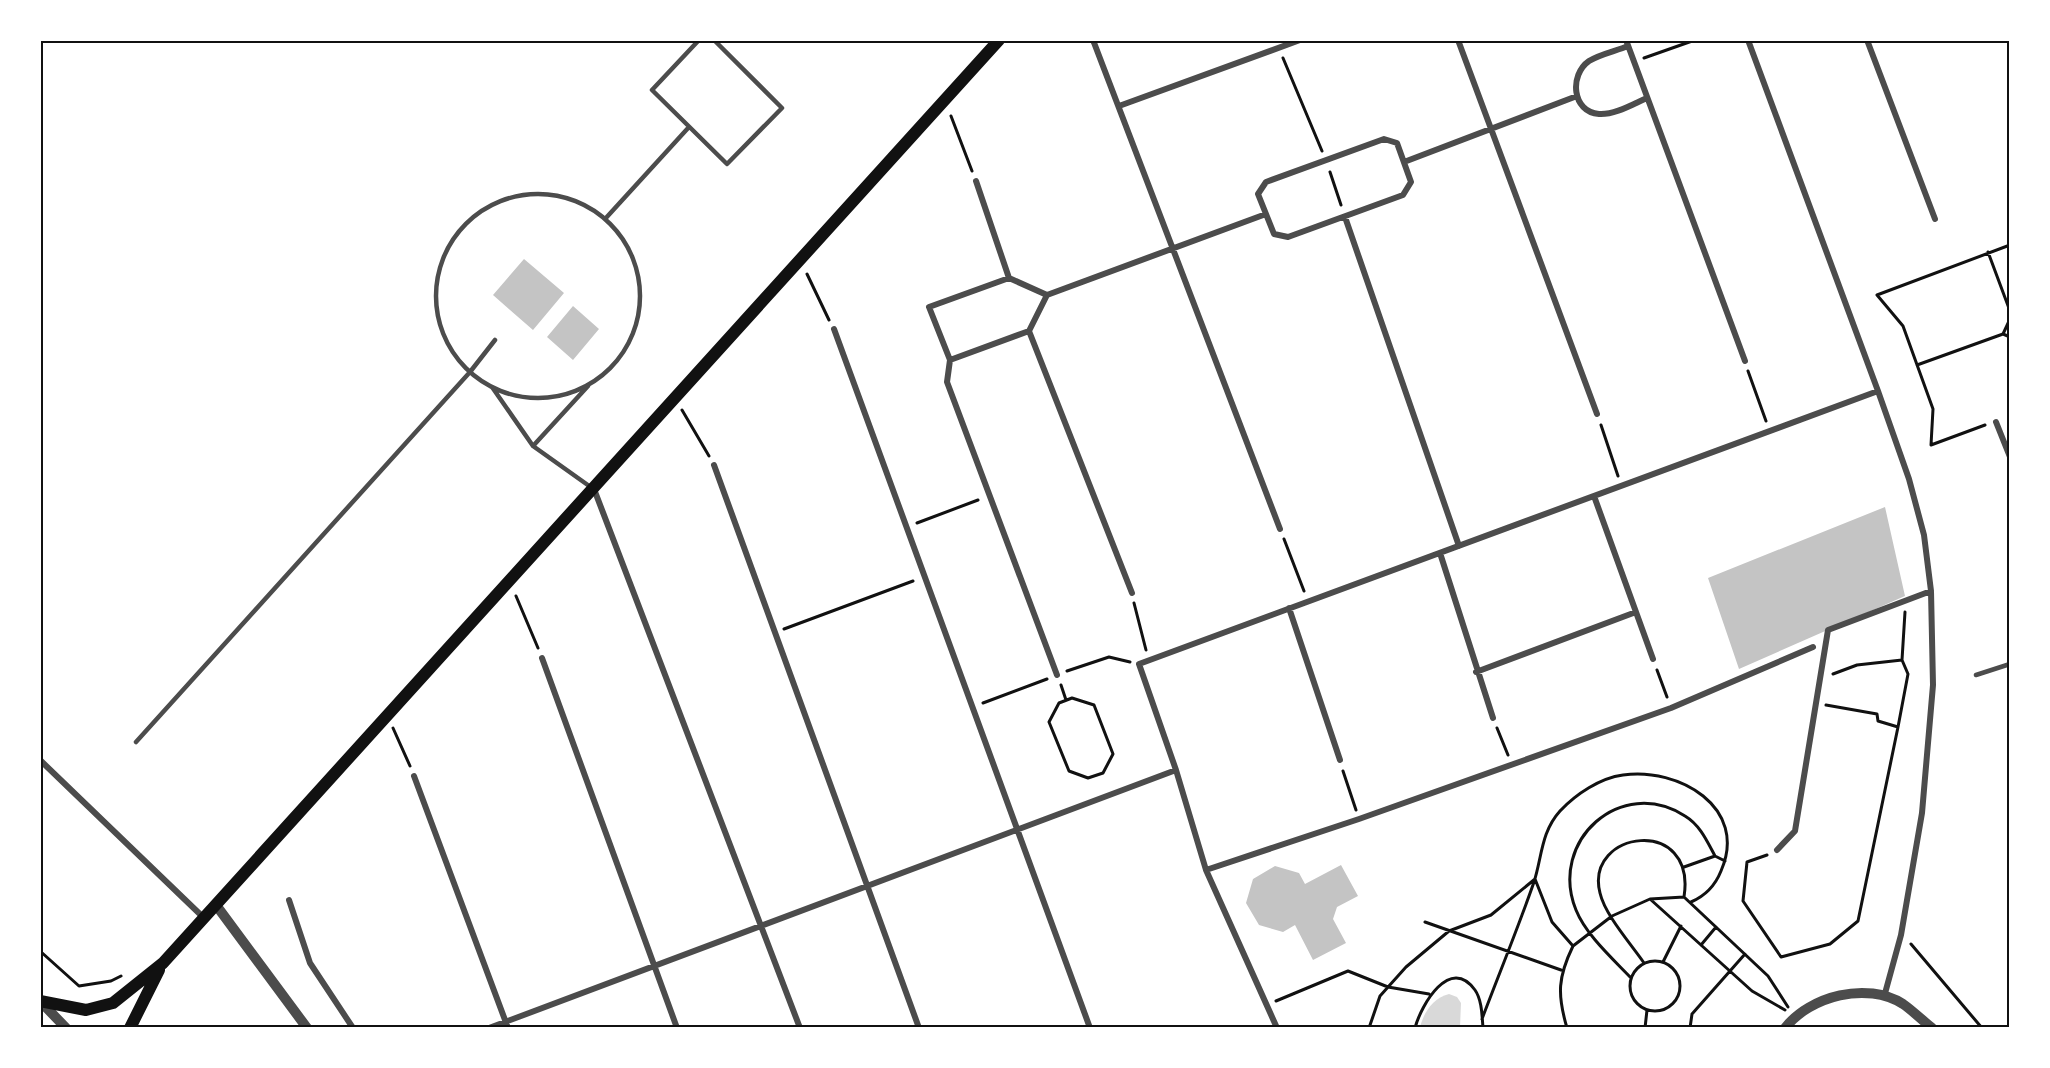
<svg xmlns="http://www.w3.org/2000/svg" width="2050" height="1068" viewBox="0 0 2050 1068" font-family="'Roboto Serif',serif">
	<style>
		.water { fill: #d9d9d9 }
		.building { fill: #c4c4c4 }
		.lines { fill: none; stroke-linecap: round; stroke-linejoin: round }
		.path { stroke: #111; stroke-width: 3 }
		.service { stroke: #4c4c4c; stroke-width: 4.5 }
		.minor { stroke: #4c4c4c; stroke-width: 6 }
		.tertiary { stroke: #4c4c4c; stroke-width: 10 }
		.secondary { stroke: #111; stroke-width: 12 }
		.neatline { fill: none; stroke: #111; stroke-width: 2 }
	</style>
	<rect width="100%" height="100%" fill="#fff"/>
	<path class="water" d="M1449 994 1457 997 1461 1003 1460 1027H1420C1424 1012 1433 998 1449 994Z"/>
	<path class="building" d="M524 259 564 293 533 330 493 295Z
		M573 306 599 329 573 360 547 337Z
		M1885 507 1905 596 1739 669 1708 578Z
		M1341 865 1358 896 1337 907 1333 919 1346 943 1313 960 1295 925 1283 932 1259 925 1246 903 1253 879 1275 866 1299 873 1305 884Z"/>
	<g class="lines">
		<path class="path" d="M1283 58 1322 151
			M1644 58 1695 40
			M951 116 972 171
			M1330 172 1341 205
			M1988 252 2010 311
			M807 274 829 320
			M2010 319 2003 334 2010 337
			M1917 365 2003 334
			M1748 371 1766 421
			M682 410 709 456
			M1601 425 1618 476
			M1985 425 1931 445 1933 409 1903 326 1877 295 2010 245
			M917 523 978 500
			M1284 539 1304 591
			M516 596 538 648
			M1134 603 1146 650
			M784 629 913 581
			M1657 670 1667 697
			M1067 671 1109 657 1130 662
			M1833 674 1857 665 1902 660 1905 612
			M1061 685 1066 700
			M1072 698 1094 705 1113 754 1103 773 1088 778 1069 771 1049 722 1059 703Z
			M983 703 1047 679
			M1826 705 1877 714 1878 721 1898 727 1908 674 1902 660
			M393 728 410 766
			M1497 728 1508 755
			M1343 771 1356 810
			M1767 855 1747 862 1743 901 1781 957 1830 944 1858 921 1898 727
			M1684 867 1715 856 1725 861
			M1650 899 1752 991 1785 1010
			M1425 922 1561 970
			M1911 944 1982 1028
			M1701 945 1716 927
			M1573 946 1612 916 1650 899 1684 897 1768 976 1788 1007
			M40 951 79 986 111 981 121 976
			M1630 986a25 25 0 1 1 50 0a25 25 0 1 1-50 0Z
			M1663 962 1681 926
			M1644 963C1631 944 1605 915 1600 893 1584 830 1697 815 1684 897
			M1631 978C1613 959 1586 935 1576 910 1548 841 1621 775 1685 816 1700 825 1707 841 1715 856
			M1276 1001 1348 971 1388 987 1429 994
			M1482 1019C1499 974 1518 928 1534 882 1542 857 1541 832 1560 811 1576 794 1600 778 1623 775 1678 767 1749 807 1721 871 1715 886 1705 896 1691 902
			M1369 1028 1380 996 1406 967 1449 931 1491 915 1535 879 1552 922 1573 946C1558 977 1557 994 1567 1028
			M1415 1028C1421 1005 1450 955 1475 990 1482 1000 1482 1016 1483 1028
			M1645 1028 1647 1010
			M1690 1028 1692 1014 1745 954"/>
		<path class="service" d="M699 40 652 90 727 164 782 108 714 40
			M436 296a102 102 0 1 1 204 0a102 102 0 1 1-204 0Z
			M605 219 689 127
			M492 387 533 446 592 488
			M533 446 588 386
			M1976 675 2010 664
			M136 742 470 372 495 340"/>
		<path class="minor" d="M1093 40 1280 529
			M1458 40 1597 414
			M1626 40 1745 361
			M1748 40 1878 391 1909 479 1924 535 1931 591 1933 685 1922 813 1901 935 1884 997
			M1867 40 1935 219
			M1628 46C1616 51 1600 54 1589 61 1569 75 1572 112 1599 114 1615 115 1633 104 1647 98
			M1119 106 1300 40
			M1384 139 1397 143 1411 182 1403 195 1288 237 1274 234 1258 194 1266 182Z
			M1404 162 1577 96
			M976 181 1009 278 1047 295 1029 331 1132 593
			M1345 217 1459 546
			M1009 278 929 307 950 360 1029 331
			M1047 295 1266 214
			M834 329 1090 1028
			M950 360 947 382 1057 675
			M1996 422 2010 457
			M714 465 919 1028
			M594 489 800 1028
			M1594 496 1653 659
			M1440 553 1493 718
			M1289 608 1340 760
			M542 658 677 1028
			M1476 672 1636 612
			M40 760 204 918
			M414 776 508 1028
			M1777 850 1795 831 1828 630 1931 591
			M1206 870 1359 819 1671 708 1813 647
			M289 900 310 963 353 1028
			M489 1028 1176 770
			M1277 1028 1206 870 1176 770 1139 664 1878 391"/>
		<path class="tertiary" d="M216 905 307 1028
			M40 1001 66 1028
			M1785 1028C1810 996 1867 981 1903 1004 1913 1011 1922 1020 1932 1028"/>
		<path class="secondary" d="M40 1001 86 1010 113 1003 163 963 999 40
			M130 1028 159 970"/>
	</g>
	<rect width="2050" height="1068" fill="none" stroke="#ffffff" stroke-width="84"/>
	<rect x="42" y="42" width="1966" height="984" class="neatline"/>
</svg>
